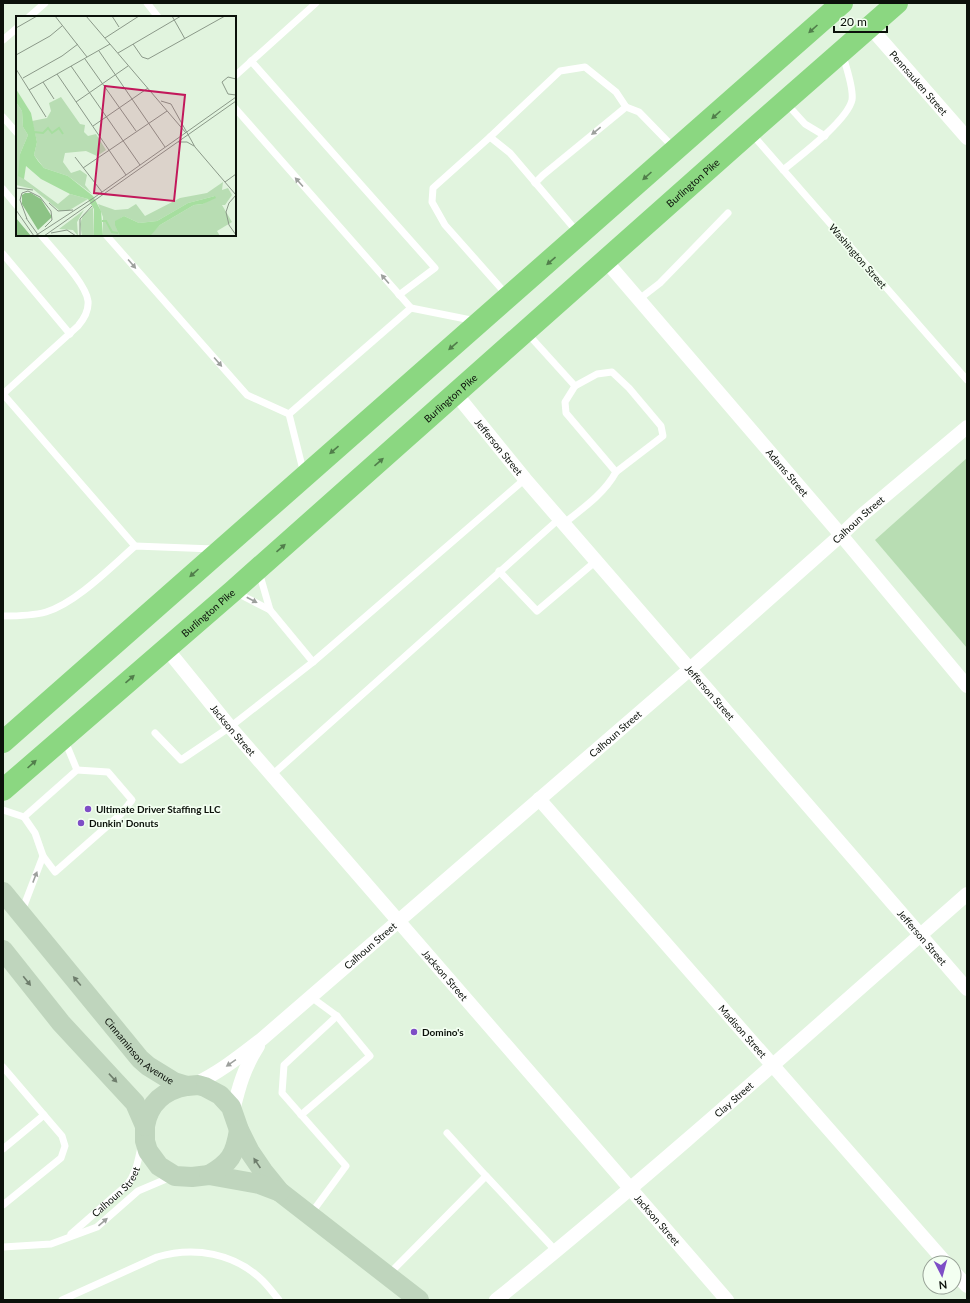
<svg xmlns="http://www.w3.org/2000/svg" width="970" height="1303" viewBox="0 0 970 1303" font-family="Lato,sans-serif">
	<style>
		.green { fill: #b8ddb3 }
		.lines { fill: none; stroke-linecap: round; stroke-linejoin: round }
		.lane { stroke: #fff; stroke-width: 7 }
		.street { stroke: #fff; stroke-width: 14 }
		.secondary { stroke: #bfd5bd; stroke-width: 20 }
		.highway { stroke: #8bd781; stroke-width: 22 }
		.oneway { fill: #517e4b }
		.oneway2 { fill: #9da09d }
		.oneway3 { fill: #6e7d6c }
		.poi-dot { fill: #7e4ec6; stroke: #f3fff1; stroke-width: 1.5 }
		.labels { text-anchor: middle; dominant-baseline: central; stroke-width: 3.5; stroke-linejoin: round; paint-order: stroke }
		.street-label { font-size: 10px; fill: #0b110a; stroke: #f3fff1 }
		.poi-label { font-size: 10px; font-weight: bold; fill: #0b110a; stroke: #f3fff1; text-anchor: start }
		.inset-river { fill: none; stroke: #a6de9f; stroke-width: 2 }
		.inset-road { fill: none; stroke: #8b9989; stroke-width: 1 }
		.view { fill: #c2185b; fill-opacity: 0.15; stroke: #c2185b; stroke-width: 2 }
		.inset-edge { fill: none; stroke: #0b110a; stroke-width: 2 }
	</style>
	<rect width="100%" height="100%" fill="#e1f4de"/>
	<path class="green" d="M967 458V648L875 540Z"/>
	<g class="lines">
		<g class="lane">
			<path d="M147 3 158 17"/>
			<path d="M29 17 45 3"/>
			<path d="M3 40 17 28"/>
			<path d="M251 61 435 268 399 295"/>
			<path d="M235 76 316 3"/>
			<path d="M786 103 805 124 825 136"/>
			<path d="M235 108 411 308 476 321"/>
			<path d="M3 117 17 133"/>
			<path d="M751 133 967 380"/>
			<path d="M490 137 560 71 585 67 616 92 626 107 639 112 675 149"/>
			<path d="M783 170C800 156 847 121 852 100 854 88 846 68 843 55"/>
			<path d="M535 183 543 175 626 107"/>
			<path d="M3 189 17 206"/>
			<path d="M106 235 247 395 289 414"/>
			<path d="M3 254 70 334"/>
			<path d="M507 295 445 225 432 202 433 188 490 137 510 153 579 234"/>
			<path d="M638 300 660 283 728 213"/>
			<path d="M527 333 575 386 565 402 566 413 616 472C604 494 582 509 563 524"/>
			<path d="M575 386 597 374 612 372 629 388 661 426 663 436 616 472"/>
			<path d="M3 394 78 326C84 319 89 311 88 301 86 283 53 250 41 235"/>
			<path d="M3 394 135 546"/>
			<path d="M289 414 411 308"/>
			<path d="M289 414 304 474"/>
			<path d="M499 571 537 611 596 561"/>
			<path d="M259 572 270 610 313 662"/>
			<path d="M237 593 270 610"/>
			<path d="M3 616C17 616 32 616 46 612 76 603 111 567 135 546L214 549"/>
			<path d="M155 733 181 760 230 727 313 662 525 479"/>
			<path d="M272 775 559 519"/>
			<path d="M3 810 24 817"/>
			<path d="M43 856 55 872 121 814 132 800 108 772 77 770"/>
			<path d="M22 911 43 856 35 833 24 817 77 770 65 741"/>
			<path d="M3 1067 44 1115 3 1149"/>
			<path d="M301 1115 370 1056 337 1016"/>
			<path d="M447 1133 486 1176"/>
			<path d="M3 1205 61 1158 65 1146 62 1136 44 1115"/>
			<path d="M310 1215 346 1166 282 1093 284 1065 337 1016 311 997"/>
			<path id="s1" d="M71 1234 127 1185C136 1174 138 1161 141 1147"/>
			<path d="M3 1247 51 1244 97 1227 138 1191 171 1177"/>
			<path d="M389 1274 486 1176 556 1251"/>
			<path d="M62 1300 157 1257C194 1246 235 1253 263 1281 269 1287 274 1294 279 1300"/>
		</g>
		<g class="street">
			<path id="s2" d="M870 27 967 138"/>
			<path id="s3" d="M605 260 841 535 967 686"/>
			<path id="s4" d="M456 394 525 479 967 989"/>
			<path id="s5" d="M166 648 230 727 727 1300"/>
			<path id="s6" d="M539 799 946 1263"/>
			<path id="s7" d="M193 1085C219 1073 240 1056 262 1039L690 669 841 535 861 516 967 427"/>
			<path d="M233 1111C239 1086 244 1068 258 1046"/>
			<path d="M954 1272 967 1286"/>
			<path id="s8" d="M496 1300C657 1170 811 1031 967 894"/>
		</g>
		<g class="secondary">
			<path id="s9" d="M3 892 140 1059 148 1066 174 1082 187 1086 198 1085 205 1087 220 1095 231 1107 239 1130 250 1152 263 1171 280 1192 419 1300"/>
			<path d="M3 950 61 1023 135 1103 145 1126V1141L148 1151 159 1166 175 1176 192 1177 209 1175 259 1184 280 1192"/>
			<path d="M145 1126C149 1103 164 1090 187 1086"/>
			<path d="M209 1175C230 1163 235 1155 239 1130"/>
		</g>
		<g class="highway">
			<path d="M3 742C283 496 563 250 842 3"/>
			<path id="s10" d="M3 790 233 591 750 132 897 3"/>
		</g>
	</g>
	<defs><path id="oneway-solid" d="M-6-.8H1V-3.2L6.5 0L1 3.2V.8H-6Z"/></defs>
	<g class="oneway">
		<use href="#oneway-solid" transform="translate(813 29) rotate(138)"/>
		<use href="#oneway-solid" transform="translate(716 115) rotate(138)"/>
		<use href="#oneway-solid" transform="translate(647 176) rotate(138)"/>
		<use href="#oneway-solid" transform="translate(551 261) rotate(139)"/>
		<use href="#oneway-solid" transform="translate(453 346) rotate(139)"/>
		<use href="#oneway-solid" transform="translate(334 450) rotate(139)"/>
		<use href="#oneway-solid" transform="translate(379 462) rotate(-41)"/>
		<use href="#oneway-solid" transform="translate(281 548) rotate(-41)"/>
		<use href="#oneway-solid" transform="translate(194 573) rotate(138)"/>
		<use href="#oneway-solid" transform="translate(130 679) rotate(-41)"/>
		<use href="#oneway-solid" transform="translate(32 764) rotate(-42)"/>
	</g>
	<g class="oneway2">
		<use href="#oneway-solid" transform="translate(596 131) rotate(141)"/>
		<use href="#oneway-solid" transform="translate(299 182) rotate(-132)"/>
		<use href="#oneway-solid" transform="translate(132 264) rotate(49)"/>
		<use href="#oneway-solid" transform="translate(385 279) rotate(-131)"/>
		<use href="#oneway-solid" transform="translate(218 362) rotate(49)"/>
		<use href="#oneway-solid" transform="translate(252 600) rotate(28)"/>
		<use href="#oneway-solid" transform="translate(35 877) rotate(-69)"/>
		<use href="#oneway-solid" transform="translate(231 1063) rotate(145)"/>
		<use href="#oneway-solid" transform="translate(103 1222) rotate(-41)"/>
	</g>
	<g class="oneway3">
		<use href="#oneway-solid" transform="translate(27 981) rotate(51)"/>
		<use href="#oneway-solid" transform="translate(77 981) rotate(-130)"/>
		<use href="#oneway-solid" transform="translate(113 1078) rotate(47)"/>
		<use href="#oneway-solid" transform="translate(257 1163) rotate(-124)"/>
	</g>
	<g class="poi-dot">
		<circle cx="88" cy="809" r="4"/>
		<circle cx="81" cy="823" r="4"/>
		<circle cx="414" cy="1032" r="4"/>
	</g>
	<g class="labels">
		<g class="street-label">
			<text stroke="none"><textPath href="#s2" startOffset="74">Pennsauken Street</textPath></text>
			<text stroke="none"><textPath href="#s10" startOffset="919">Burlington Pike</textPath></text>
			<text transform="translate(858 256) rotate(49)">Washington Street</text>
			<text stroke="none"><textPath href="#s10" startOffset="595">Burlington Pike</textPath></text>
			<text stroke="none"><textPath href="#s4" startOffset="68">Jefferson Street</textPath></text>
			<text stroke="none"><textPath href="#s3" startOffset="280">Adams Street</textPath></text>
			<text stroke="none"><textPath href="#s7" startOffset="874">Calhoun Street</textPath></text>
			<text stroke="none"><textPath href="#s10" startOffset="271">Burlington Pike</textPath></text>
			<text stroke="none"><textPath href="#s4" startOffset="392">Jefferson Street</textPath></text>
			<text stroke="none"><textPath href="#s5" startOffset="106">Jackson Street</textPath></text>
			<text stroke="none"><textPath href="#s7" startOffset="550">Calhoun Street</textPath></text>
			<text stroke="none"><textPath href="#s4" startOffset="716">Jefferson Street</textPath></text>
			<text stroke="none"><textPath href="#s7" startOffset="226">Calhoun Street</textPath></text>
			<text stroke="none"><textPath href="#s5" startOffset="430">Jackson Street</textPath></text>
			<text stroke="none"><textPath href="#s6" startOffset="309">Madison Street</textPath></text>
			<text stroke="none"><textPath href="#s9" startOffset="210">Cinnaminson Avenue</textPath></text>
			<text stroke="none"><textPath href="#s8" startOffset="311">Clay Street</textPath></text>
			<text stroke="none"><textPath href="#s1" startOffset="62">Calhoun Street</textPath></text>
			<text stroke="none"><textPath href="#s5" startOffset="754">Jackson Street</textPath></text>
		</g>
		<g class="poi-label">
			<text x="96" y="809">Ultimate Driver Staffing LLC</text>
			<text x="89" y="823">Dunkin' Donuts</text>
			<text x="422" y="1032">Domino's</text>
		</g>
	</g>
	<g transform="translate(16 16)">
		<rect width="220" height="220" fill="#e1f4de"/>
		<path d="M45 81 64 108 69 109 68 116 72 120 80 118 90 134 81 140 70 135 49 137 47 146 55 157 64 154 71 159 69 169 76 178 52 160 28 152 18 139 21 126 16 105 31 102 35 95 33 87ZM0 86 6 95 7 111 12 119 4 138 8 163 42 188 54 178 72 183 52 195H44L17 173 0 169ZM207 166 206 174 212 172 216 179 209 189H206L216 206 201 215 204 220H133L144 209 178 189 187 188 199 180 172 187 141 205 123 207 108 200 100 205 104 220H87V201L82 188 99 194 112 193 120 188 129 200 164 182 191 177ZM77 191 78 220H66L64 208 67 199ZM68 194 61 206 62 220 57 214 43 213Z" fill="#b8ddb3"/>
		<path d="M9 177H15L25 183 36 201 22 214 6 188V179ZM0 202 15 220H0Z" fill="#8cc385"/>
		<path d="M0 73 15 97 21 126 18 139 22 145 28 152 52 160 77 180 85 195 87 220H78V193L72 183 54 178 25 163 10 150 8 163 2 160 4 138 12 119 7 111 6 95 0 86ZM199 180 200 182 187 188 178 189 144 209 135 219 104 220 99 209V205L108 200 123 207 141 205 172 187Z" fill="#a6de9f"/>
		<path class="inset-river" d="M18 116 27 117 32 112 36 117 43 112 47 118M86 205H90L96 216 102 217"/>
		<path class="inset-road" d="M39 0 71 41M70 0 170 117M96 0 103 11M156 0 169 23M0 12 21 0M89 22 123 0M117 28 126 41 132 43 209 0M83 35 149 131M102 37 165 0M0 39 34 20 46 10M69 43 120 115M55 50 124 149M0 53 30 101M41 58 110 159M7 62 46 40 62 28M220 63 212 61 206 66 212 78 220 79M27 66 38 83M13 74 94 28M145 85 155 88 179 131 220 179M60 86 112 50M77 110 132 72M162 126H171L178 130M59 141 86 176M67 152 151 95M209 166 220 158M0 172 17 174M220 179 213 187 210 196 213 209 220 219M33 187 42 195 57 194M0 194 18 220M10 202 23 220M11 203 4 184 6 177 12 175 24 181 35 195 36 204 29 211M35 217 51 214 60 220M19 220 79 181 220 81M28 220 220 85M64 220V203L76 190"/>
		<path class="view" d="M89 70 169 79 158 185 78 177Z"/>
		<rect width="220" height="220" class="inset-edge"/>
	</g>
	<rect width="970" height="1303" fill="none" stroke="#0b110a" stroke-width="8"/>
	<g transform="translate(942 1275) rotate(174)"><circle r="19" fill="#f3fff1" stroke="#96a095"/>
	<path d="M0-3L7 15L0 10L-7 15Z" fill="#7e4ec6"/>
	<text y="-6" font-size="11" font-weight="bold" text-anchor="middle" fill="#0b110a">N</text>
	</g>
	<path d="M834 26v6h53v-6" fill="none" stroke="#0b110a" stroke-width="2"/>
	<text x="840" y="26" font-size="12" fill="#0b110a" stroke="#f3fff1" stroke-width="3" paint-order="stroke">20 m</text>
</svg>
